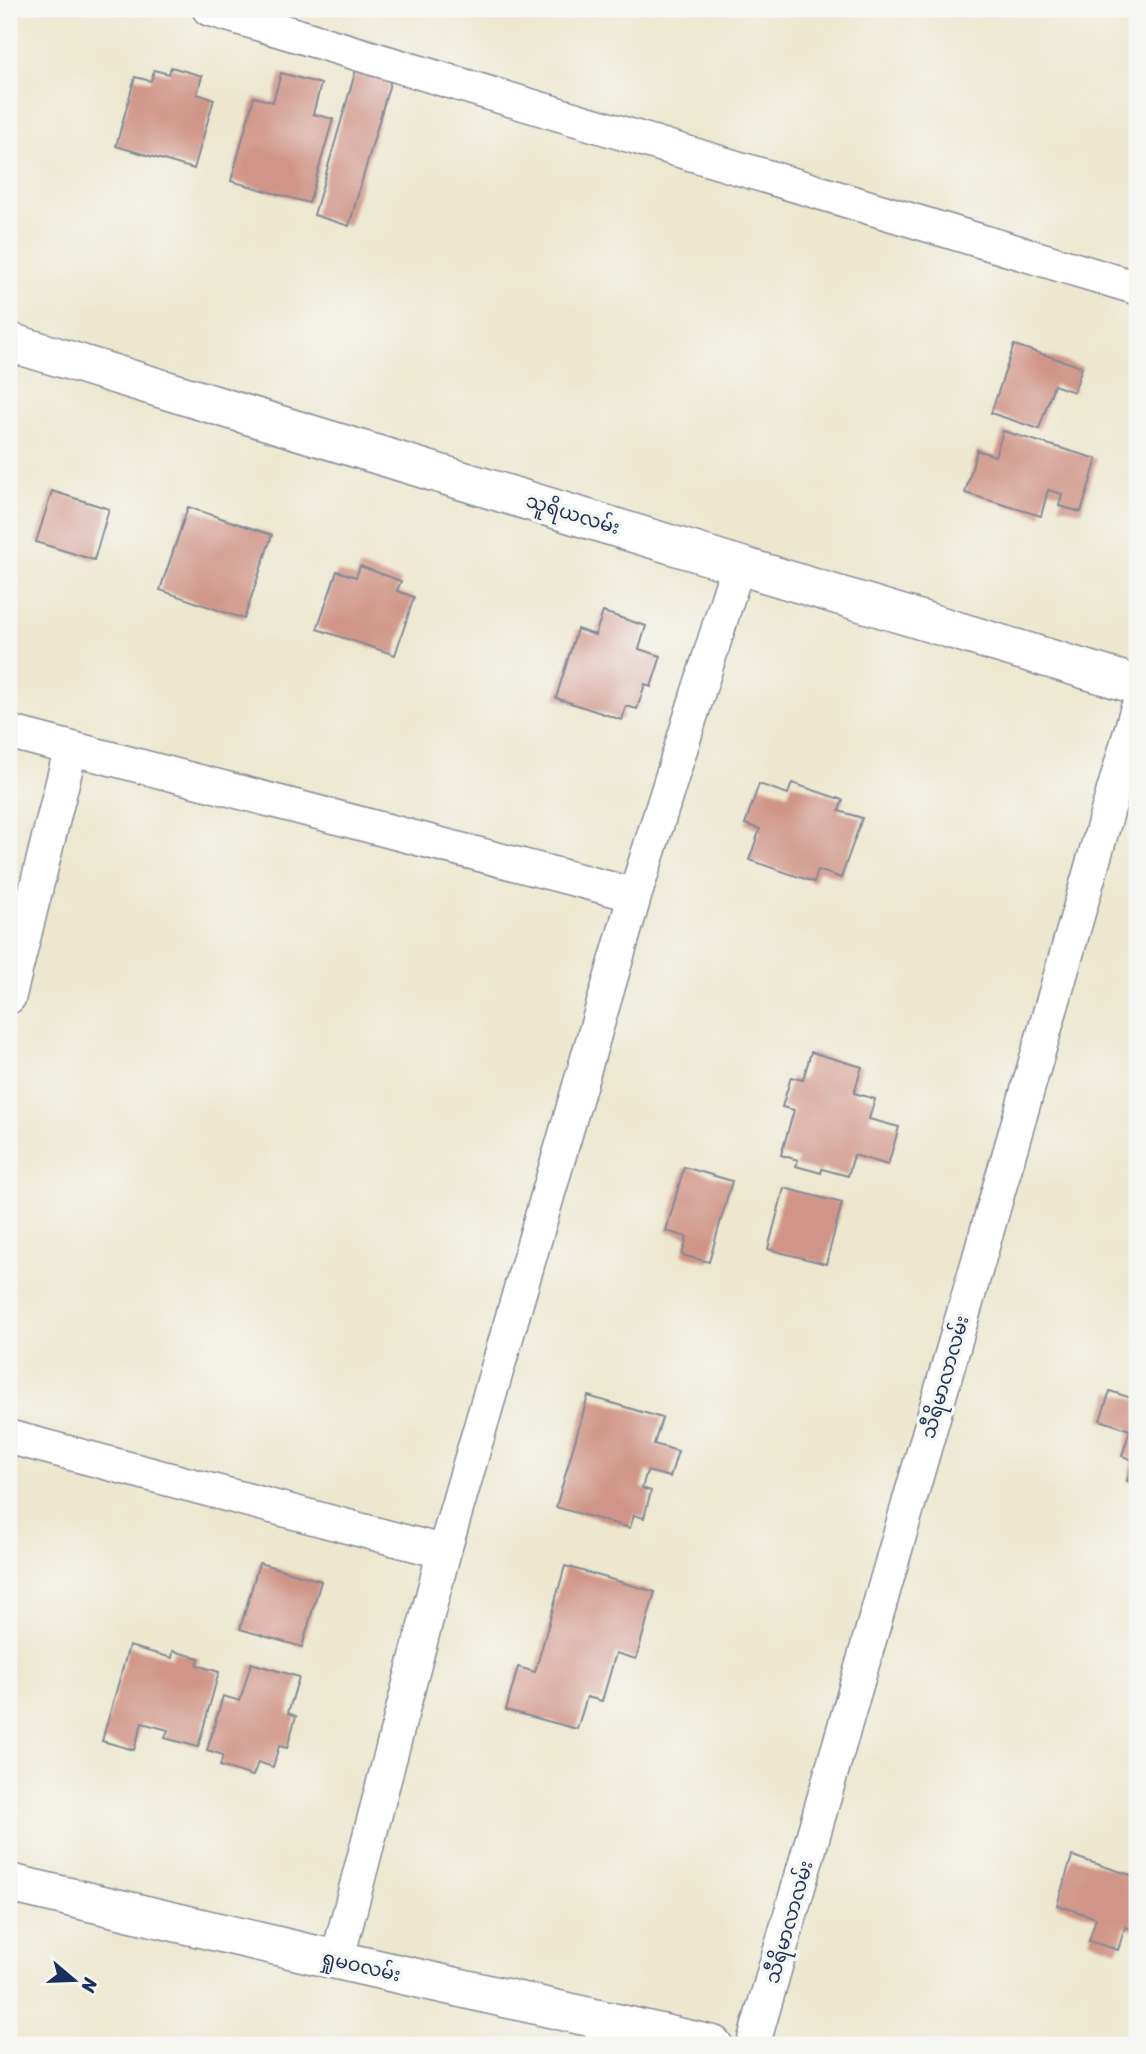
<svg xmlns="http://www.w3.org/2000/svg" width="1146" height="2054" viewBox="0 0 1146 2054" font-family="Sriracha,'Noto Sans Myanmar',sans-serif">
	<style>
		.building { fill: #d09588 }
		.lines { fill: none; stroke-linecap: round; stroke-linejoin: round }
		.minor-casing { stroke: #848b96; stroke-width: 36 }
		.tertiary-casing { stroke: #848b96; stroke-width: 41 }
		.minor { stroke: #fff; stroke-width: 33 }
		.tertiary { stroke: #fff; stroke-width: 38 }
		.labels { text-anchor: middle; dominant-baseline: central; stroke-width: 7; stroke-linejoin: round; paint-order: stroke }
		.street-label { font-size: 19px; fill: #1b2f5e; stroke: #f6f6f2 }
	</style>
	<rect width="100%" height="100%" fill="#f6f6f2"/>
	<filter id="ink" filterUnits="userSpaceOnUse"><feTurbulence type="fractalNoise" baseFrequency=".0143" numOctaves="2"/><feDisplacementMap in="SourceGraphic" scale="14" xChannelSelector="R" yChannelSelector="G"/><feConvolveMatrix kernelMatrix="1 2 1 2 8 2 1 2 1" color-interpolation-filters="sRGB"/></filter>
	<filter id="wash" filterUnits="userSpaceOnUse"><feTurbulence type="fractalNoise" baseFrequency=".00686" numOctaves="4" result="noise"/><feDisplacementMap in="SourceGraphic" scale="28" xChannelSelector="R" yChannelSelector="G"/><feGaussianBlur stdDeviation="1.57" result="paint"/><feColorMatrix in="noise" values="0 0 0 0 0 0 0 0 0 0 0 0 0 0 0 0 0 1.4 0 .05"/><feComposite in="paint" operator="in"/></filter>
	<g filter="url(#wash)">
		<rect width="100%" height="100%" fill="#ece7ce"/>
		<g id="blocks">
			<path class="building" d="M359 59 394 69 349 226 314 215Z
				M171 67 202 76 197 94 214 99 194 169 116 146 135 77 151 81 154 70 169 74Z
				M281 73 321 84 313 114 333 119 309 203 231 181 254 97 273 102Z
				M1014 345 1082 367 1074 392 1054 385 1039 429 991 413Z
				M1003 431 1097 459 1081 512 1059 506 1062 494 1048 490 1041 516 965 493 977 450 995 456Z
				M52 491 109 509 94 560 36 542Z
				M188 507 272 535 244 619 160 590Z
				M360 566 401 581 397 591 414 597 395 655 317 629 337 571 356 577Z
				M603 612 646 626 639 649 661 656 651 687 645 684 637 709 626 706 622 720 556 698 577 629 595 635Z
				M792 783 843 800 839 811 862 818 841 878 818 870 814 882 749 860 760 829 745 824 759 784 788 794Z
				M811 1052 862 1067 854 1093 875 1099 869 1119 899 1127 888 1165 854 1155 848 1176 822 1169 821 1173 796 1166 798 1160 781 1155 794 1110 782 1107 791 1077 803 1080Z
				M684 1167 732 1181 709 1262 682 1255 687 1237 666 1231Z
				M784 1188 842 1203 826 1264 768 1249Z
				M1110 1391 1137 1400V1484L1127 1481 1133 1460 1122 1456 1130 1430 1100 1420Z
				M588 1396 662 1418 654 1444 678 1451 670 1477 647 1471 642 1488 651 1491 644 1518 634 1515 630 1528 556 1507Z
				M259 1563 321 1581 302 1647 240 1629Z
				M565 1566 655 1592 636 1659 616 1653 602 1701 587 1697 577 1729 506 1710 518 1667 535 1672Z
				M129 1646 172 1658 173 1651 199 1658 197 1665 219 1672 198 1747 165 1738 168 1730 142 1723 134 1750 102 1741Z
				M251 1663 299 1677 288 1713 296 1716 287 1748 279 1746 273 1767 258 1762 253 1776 220 1766 223 1755 207 1750 223 1696 240 1701Z
				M1072 1856 1137 1877V1931L1125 1927 1118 1950 1089 1941 1096 1918 1057 1905Z"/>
		</g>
	</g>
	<g filter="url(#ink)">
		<use href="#blocks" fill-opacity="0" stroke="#848b96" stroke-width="2"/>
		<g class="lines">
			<g class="minor-casing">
				<path id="minor" d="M209 9 1137 288
					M9 732 635 895
					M9 997 71 748
					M9 1437 444 1552
					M337 1960 444 1552 635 895 738 565
					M753 2045 1137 709"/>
			</g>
			<g class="tertiary-casing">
				<path id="tertiary" d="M9 342 738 565 1137 685
					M9 1883 337 1960 713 2045"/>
			</g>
			<use href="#minor" class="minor"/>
			<use href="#tertiary" class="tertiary"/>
		</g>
	</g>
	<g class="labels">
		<g class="street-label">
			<text transform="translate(573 514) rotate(17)">သူရိယလမ်း</text>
			<text transform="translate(945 1377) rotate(-74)">သီရိမာလာလမ်း</text>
			<text transform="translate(789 1922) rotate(-74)">သီရိမာလာလမ်း</text>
			<text transform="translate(361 1966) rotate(13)">ရှုမဝလမ်း</text>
		</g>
	</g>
	<rect width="1146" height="2054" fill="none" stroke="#f6f6f2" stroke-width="35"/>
	<g transform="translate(74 1980) rotate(109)" stroke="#f6f6f2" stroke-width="5" paint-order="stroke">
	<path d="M0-5L12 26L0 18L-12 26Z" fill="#1b2f5e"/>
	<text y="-10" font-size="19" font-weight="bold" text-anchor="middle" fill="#1b2f5e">N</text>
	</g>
</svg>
